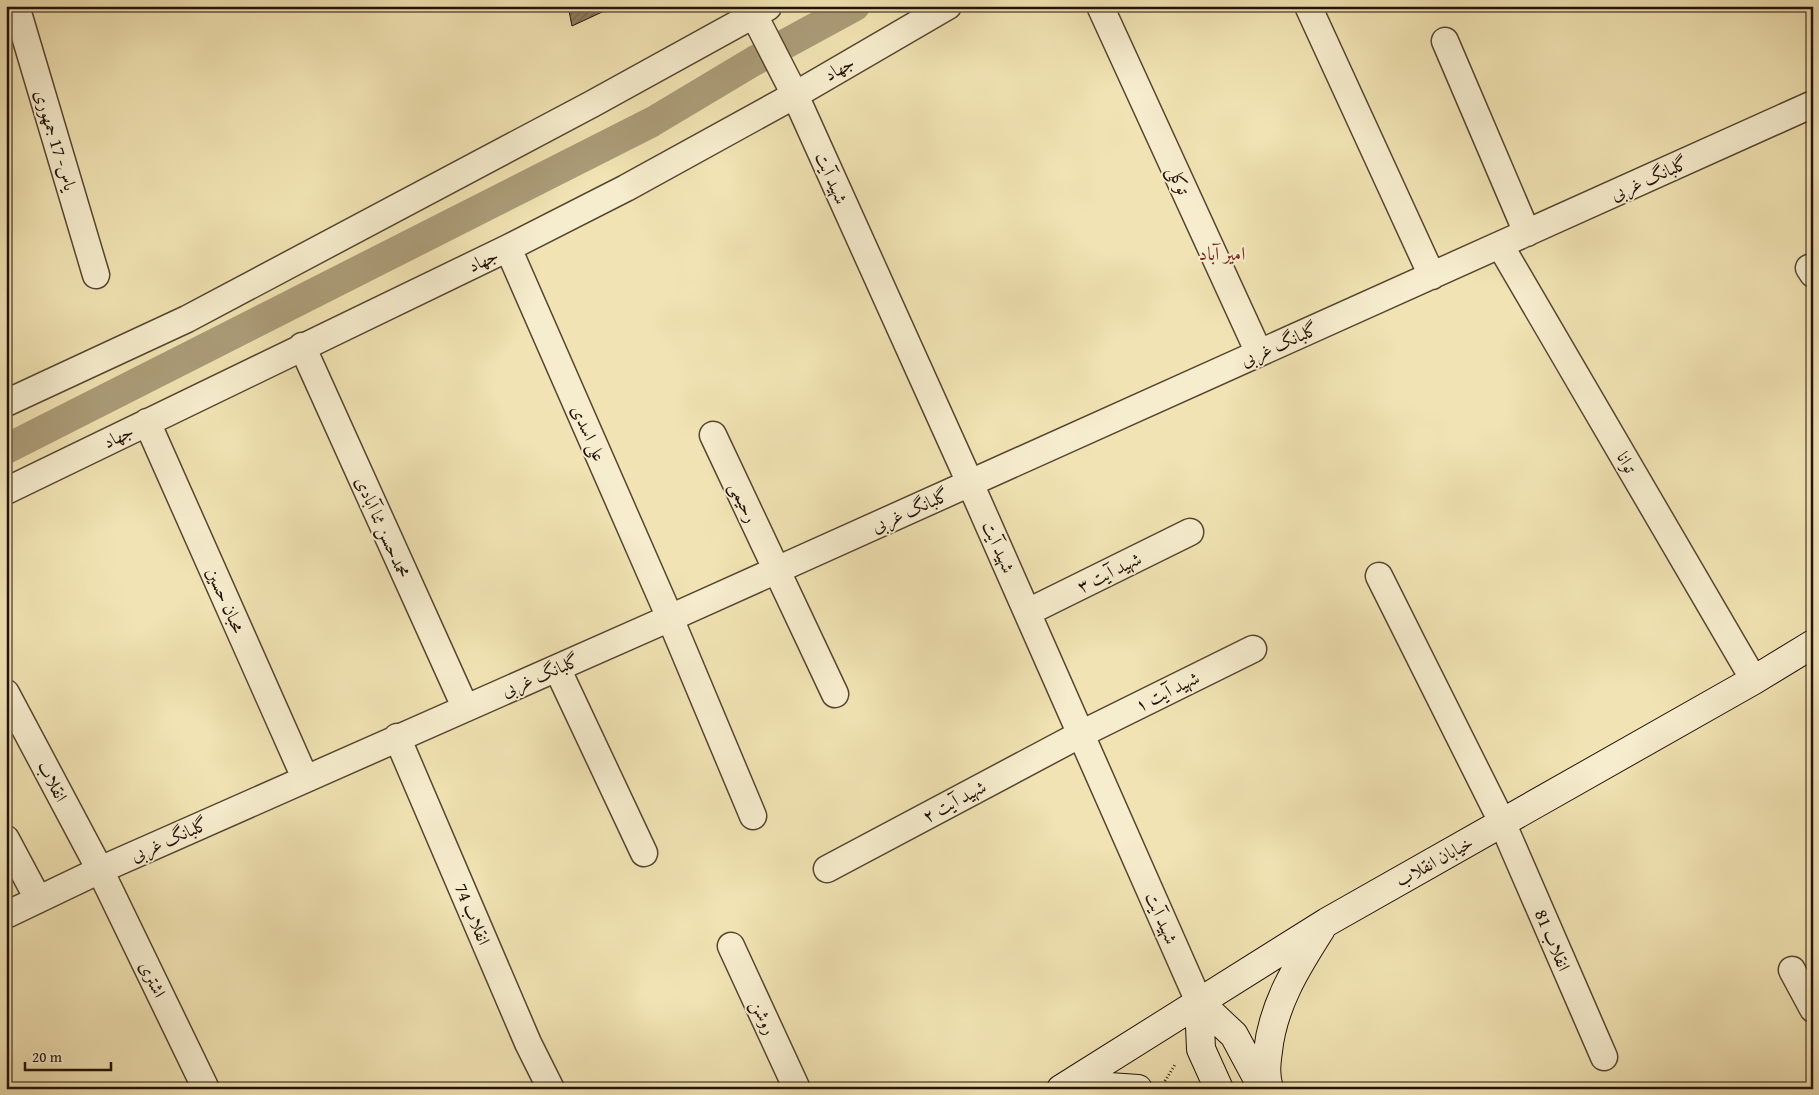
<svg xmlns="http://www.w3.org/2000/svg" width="1819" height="1095" viewBox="0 0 1819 1095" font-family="'Gentium Book Plus',Amiri,serif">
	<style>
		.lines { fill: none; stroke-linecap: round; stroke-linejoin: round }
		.canal { stroke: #ab9c78; stroke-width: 30 }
		.building { fill: url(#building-hatch); stroke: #231106 }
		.minor-casing { stroke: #564631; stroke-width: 29 }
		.secondary-casing { stroke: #231106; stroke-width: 30 }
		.path { stroke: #231106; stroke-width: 3; stroke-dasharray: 1 2.5; stroke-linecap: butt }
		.minor { stroke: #f6edce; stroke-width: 26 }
		.secondary { stroke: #f6edce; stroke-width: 28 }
		.labels { text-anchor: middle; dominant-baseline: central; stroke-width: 4; stroke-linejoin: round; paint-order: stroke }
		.street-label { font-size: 18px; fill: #231106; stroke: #f6edce }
		.neighbourhood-label { font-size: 19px; fill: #7a1f14; stroke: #f6edce }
	</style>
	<defs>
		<pattern id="building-hatch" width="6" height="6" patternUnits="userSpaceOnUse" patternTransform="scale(1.25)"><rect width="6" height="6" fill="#8e7e60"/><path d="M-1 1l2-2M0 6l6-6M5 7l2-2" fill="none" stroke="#74664d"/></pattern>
	</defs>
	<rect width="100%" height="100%" fill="#f1e3b3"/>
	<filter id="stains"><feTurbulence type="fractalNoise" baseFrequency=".004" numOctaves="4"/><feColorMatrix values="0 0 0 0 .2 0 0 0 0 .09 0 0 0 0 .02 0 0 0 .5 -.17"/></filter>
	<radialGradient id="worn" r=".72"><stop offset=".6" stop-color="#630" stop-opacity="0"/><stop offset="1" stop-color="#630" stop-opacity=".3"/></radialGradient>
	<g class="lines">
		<path class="canal" d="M6 449 652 122 754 61 855 6"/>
	</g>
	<path class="building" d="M568 6H615L572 26Z"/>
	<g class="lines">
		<g class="minor-casing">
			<path id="minor" d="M16 6 96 275
				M1100 6 1259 353
				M1308 6 1432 276
				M754 15 795 95 970 483 1199 1002
				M1445 41 1527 233
				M1500 245 1754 680
				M508 248 670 618 753 816
				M1809 268 1813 274
				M302 346 465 707
				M6 403 187 319 592 104 768 7
				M147 422 305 778
				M713 435 835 694
				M6 491 508 248 626 188 795 95 948 6
				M1379 576 1502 822 1604 1057
				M1028 612 1190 532
				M557 668 644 853
				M6 693 100 870 206 1089
				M397 737 528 1043 551 1089
				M6 839 38 899
				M827 869 1081 734 1253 649
				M6 915 100 870 670 618 1813 104
				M731 946 797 1089
				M1792 970 1813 1009"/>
		</g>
		<g class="secondary-casing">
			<path id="secondary" d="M1199 1002 1234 1035 1263 1089
				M1199 1002 1201 1049 1219 1089
				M1061 1089 1327 922 1754 680 1813 644
				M1082 1089 1109 1087 1138 1089
				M1269 1089C1265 1075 1266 1065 1268 1051 1273 1005 1296 968 1321 929"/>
		</g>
		<path class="path" d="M1165 1081 1176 1063"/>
		<use href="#minor" class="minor"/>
		<use href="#secondary" class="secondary"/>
	</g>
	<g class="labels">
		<g class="street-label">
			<text transform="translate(839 68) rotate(-30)">جهاد</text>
			<text transform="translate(56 140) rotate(73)">یاس- 17 جمهوری</text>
			<text transform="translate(832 178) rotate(66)">شهید آیت</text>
			<text transform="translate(1649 178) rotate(-24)">گلبانگ غربی</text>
			<text transform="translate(1179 180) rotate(65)">توکلی</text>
			<text transform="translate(483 260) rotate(-25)">جهاد</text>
			<text transform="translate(1279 344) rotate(-24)">گلبانگ غربی</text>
			<text transform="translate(589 433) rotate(66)">علی اسدی</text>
			<text transform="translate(118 436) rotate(-26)">جهاد</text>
			<text transform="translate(1627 462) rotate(60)">توانا</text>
			<text transform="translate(744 502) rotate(65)">رحیمی</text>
			<text transform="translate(910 510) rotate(-24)">گلبانگ غربی</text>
			<text transform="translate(383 527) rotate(66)">محمدحسن ثنا آبادی</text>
			<text transform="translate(999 547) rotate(66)">شهید آیت</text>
			<text transform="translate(1109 572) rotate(-26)">شهید آیت ۳</text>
			<text transform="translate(226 600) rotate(66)">محبان حسین</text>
			<text transform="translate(540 675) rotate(-23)">گلبانگ غربی</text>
			<text transform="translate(1167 691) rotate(-26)">شهید آیت ۱</text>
			<text transform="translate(53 781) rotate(62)">انقلاب</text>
			<text transform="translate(954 801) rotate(-28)">شهید آیت ۲</text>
			<text transform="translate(169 839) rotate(-24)">گلبانگ غربی</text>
			<text transform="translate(1434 861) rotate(-29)">خیابان انقلاب</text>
			<text transform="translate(473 914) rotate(67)">انقلاب 74</text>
			<text transform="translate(1162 918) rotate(66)">شهید آیت</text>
			<text transform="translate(1553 940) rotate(67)">انقلاب 81</text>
			<text transform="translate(153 979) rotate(64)">اشتری</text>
			<text transform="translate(764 1017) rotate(65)">روشن</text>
		</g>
		<g class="neighbourhood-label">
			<text x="1222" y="253">امیر آباد</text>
		</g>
	</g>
	<rect width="1819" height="1095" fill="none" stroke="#f1e3b3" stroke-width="25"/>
	<rect x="8" y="8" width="1804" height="1080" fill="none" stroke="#231106" stroke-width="2.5"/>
	<rect x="12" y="12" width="1794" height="1070" fill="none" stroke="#231106"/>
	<path d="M25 1062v8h86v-8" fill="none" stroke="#231106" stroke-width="2.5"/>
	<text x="32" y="1062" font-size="15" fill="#231106" stroke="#f6edce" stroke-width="4" paint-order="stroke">20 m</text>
	<rect width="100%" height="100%" filter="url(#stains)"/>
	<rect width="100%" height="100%" fill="url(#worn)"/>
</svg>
